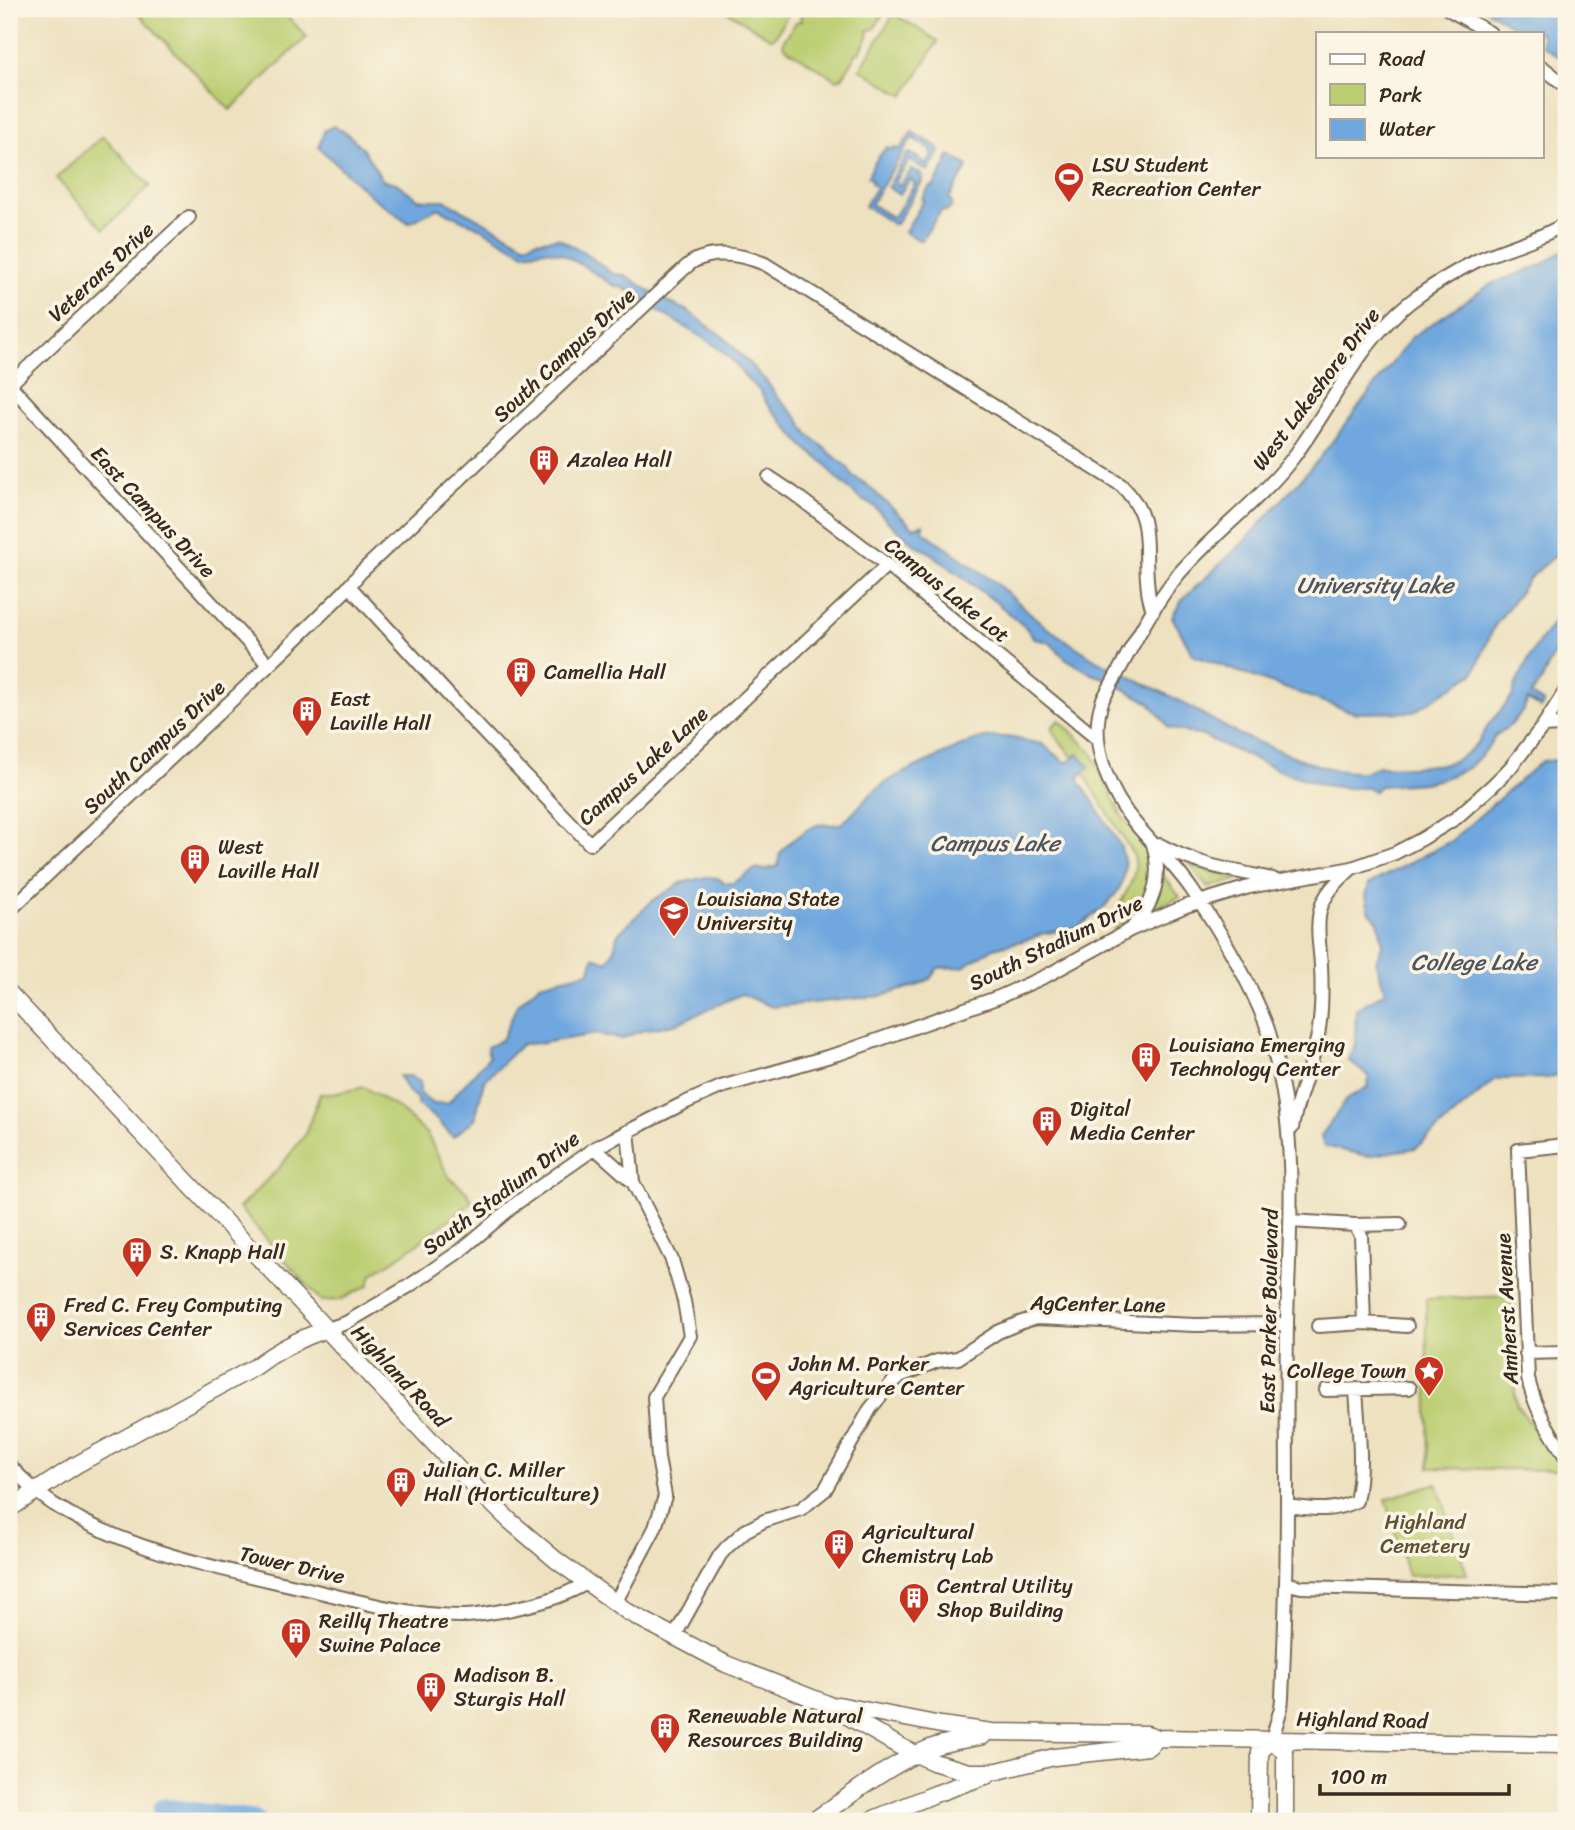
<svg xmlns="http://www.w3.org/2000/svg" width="1575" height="1830" viewBox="0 0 1575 1830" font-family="Sriracha,sans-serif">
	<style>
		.green { fill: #bbce72; stroke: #7b7c48; stroke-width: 2 }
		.water { fill: #6fa7de; stroke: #55687e; stroke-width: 2; fill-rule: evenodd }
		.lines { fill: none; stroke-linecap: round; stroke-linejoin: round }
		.river { stroke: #6fa7de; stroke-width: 23 }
		.minor-casing { stroke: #796a56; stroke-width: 16 }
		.tertiary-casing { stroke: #796a56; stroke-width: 19 }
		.minor { stroke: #fff; stroke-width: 12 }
		.tertiary { stroke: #fff; stroke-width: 16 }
		.labels { text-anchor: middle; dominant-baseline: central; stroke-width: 7; stroke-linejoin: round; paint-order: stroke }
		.poi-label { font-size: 21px; fill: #3b2a1e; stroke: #fcf5e5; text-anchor: start }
		.street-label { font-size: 21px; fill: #3b2a1e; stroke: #fcf5e5 }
		.park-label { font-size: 21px; fill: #5b5333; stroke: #fcf5e5 }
		.water-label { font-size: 23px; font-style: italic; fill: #4d5661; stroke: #fcf5e5 }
	</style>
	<rect width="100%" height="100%" fill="#fcf5e5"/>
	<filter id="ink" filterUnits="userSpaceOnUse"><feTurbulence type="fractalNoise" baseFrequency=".0143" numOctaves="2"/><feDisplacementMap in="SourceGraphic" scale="14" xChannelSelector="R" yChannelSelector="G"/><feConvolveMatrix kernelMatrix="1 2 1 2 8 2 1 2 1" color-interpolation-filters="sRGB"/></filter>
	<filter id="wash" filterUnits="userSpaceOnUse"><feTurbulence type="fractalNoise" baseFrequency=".00686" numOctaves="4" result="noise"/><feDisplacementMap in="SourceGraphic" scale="28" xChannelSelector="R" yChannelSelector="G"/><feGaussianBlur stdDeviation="1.57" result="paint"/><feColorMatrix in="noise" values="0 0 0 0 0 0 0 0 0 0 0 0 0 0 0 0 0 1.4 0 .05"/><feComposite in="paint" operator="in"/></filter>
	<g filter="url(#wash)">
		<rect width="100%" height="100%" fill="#ede1bf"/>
		<path class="green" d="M134 9H280L307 37 230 110Z
			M723 9H792L787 12V16L775 37 770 38Z
			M804 9H886L874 29 868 30 869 35 859 53 854 54V59L842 78 837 80 784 47 783 42 796 22 801 21 800 16Z
			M894 14 938 41 904 96 860 69Z
			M103 136 150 186 104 229 56 178Z
			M1059 720 1090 750 1096 761 1121 815 1146 847 1152 862 1151 889 1133 920 1115 931C1110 904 1142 883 1134 856L1083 772 1089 767 1078 754 1073 758 1052 730V727Z
			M1190 864 1208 871 1242 878 1208 888Z
			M1162 874 1180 897 1153 909Z
			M364 1087 399 1109 427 1134 449 1177 466 1191 473 1202 405 1253 372 1274 369 1285 340 1300 321 1301 239 1208 278 1169 305 1135 320 1094H333Z
			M1513 1296 1515 1395 1517 1405 1555 1458 1559 1470 1429 1468 1426 1299Z
			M1437 1483 1467 1574 1408 1576 1386 1499Z"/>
		<path class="water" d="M1485 9H1566V62L1542 45V33H1524Z
			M333 126C357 135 370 159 382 180L396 183 418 199 427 200H444L526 245 535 241 558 238 584 252 613 274 625 275 662 299 688 311 725 338 767 382 779 399 797 417 809 435 848 468 853 476 866 484 914 528 923 524V531L996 583 1046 627 1096 660 1170 696 1240 735 1308 762 1335 770 1353 772H1364L1378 766 1412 767 1445 764 1456 760 1468 752 1479 741 1489 724 1512 697 1515 686 1533 651 1566 604V638L1551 660 1541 682 1531 695 1544 703 1541 708 1528 700 1524 709 1511 725 1495 736 1488 748 1470 767 1445 778 1424 783 1379 786 1374 791 1367 788H1347L1322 785 1278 770 1203 736 1169 728 1150 703 1104 678 1092 674 1065 658 1049 642 1035 639 1026 628 997 603 929 552 914 544 888 522 875 507 862 500 835 477 827 465 804 447 767 404 760 391 749 381 728 356 711 343 655 309 639 296 623 288 613 285 582 265 562 254 547 250 524 253 473 224 464 221 438 208 409 223 372 197 319 148 324 131Z
			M912 132 938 147 940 152 929 170H926L910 160 896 181 897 183 900 185 912 169 922 175 923 180 896 224H893L865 206 876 187 871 183 872 180 868 177C872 165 878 156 887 147L892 150 894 147 899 150ZM912 138 931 150 933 153 927 164 910 153 907 154 888 187 899 195 910 179 915 184 896 214 892 217 871 204Z
			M950 155 968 166 949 198 952 203 951 208 947 211H941L921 241 905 232 924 200 922 199 930 186 933 187 948 162 946 160Z
			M1566 248V546L1530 578 1494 627 1474 673 1414 712 1355 713 1194 656 1172 617 1182 600 1246 540 1318 460 1412 337 1491 284 1542 265Z
			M991 737H1007L1042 744 1065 762 1070 761 1078 754 1090 767 1080 775 1079 781 1091 798 1121 847 1125 865 1124 876 1120 887 1115 895 1103 908 1077 928 1041 934 1033 938 994 948 963 967 938 968 930 979 916 986 881 996 772 1007 742 994 678 1023 641 1031 621 1039 596 1034 542 1043 522 1044 484 1081 475 1119 453 1137 437 1120 418 1105 417 1099 406 1089 399 1076H410L420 1082V1093L433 1104 448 1103 489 1057 487 1047 502 1040 517 1005 540 984 589 972 594 957 607 962 614 951 617 935 652 901 681 883 706 877 718 878 724 883H733L757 868 764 870 778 866C778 864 779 858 779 856 783 845 811 825 822 824 830 824 836 827 843 822 853 815 861 803 870 795 892 775 920 765 946 753 962 746 974 739 991 737Z
			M1555 760 1566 764V1042L1558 1075 1547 1078 1496 1079 1416 1148 1367 1156 1324 1146 1321 1136 1348 1098 1368 1087 1369 1077 1348 1060 1355 1045 1356 1009 1385 992 1376 961 1383 943 1378 921 1369 911 1366 896 1369 884 1451 841 1542 761Z"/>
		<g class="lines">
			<path class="river" d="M164 1810 253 1821"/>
		</g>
	</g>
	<g filter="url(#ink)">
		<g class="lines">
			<g class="minor-casing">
				<path id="minor" d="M1448 9 1490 33
					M1542 67 1566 86
					M9 384 269 665
					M9 385 189 217
					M769 477 793 493 887 565 1096 738
					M349 586 453 700 590 844 887 565
					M1543 726 1560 725 1566 721
					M1160 845C1195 865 1235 871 1273 879
					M9 911 286 649 345 591 360 573 676 276C682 271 687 265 694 261 716 250 743 255 765 264L1121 485C1156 519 1142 547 1148 589 1148 596 1151 604 1153 611
					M1133 927C1155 903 1162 875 1153 844
					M1292 1128C1297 1095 1314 1063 1319 1029 1322 1008 1322 986 1321 965 1320 947 1316 928 1320 911 1324 893 1339 880 1352 868
					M628 1131 633 1182
					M1566 1145 1518 1150 1528 1378C1534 1408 1550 1432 1566 1457
					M595 1148 633 1182 672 1260 684 1301 690 1336 654 1397 658 1458 665 1496 655 1528 615 1603
					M1291 1221 1355 1225 1400 1224
					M1355 1225 1361 1235 1364 1323
					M1318 1326 1364 1323 1407 1326
					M327 1329 346 1323 409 1286 460 1251 518 1202 595 1148 682 1104 721 1087 841 1053 999 997 1046 976 1130 930 1186 906 1249 887 1352 868 1395 853 1422 839 1456 818 1493 785 1510 768 1543 726 1566 690
					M1526 1353 1566 1352
					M1326 1390 1409 1388
					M9 1465C22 1479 37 1493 53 1504 129 1552 222 1569 308 1589 357 1601 414 1617 465 1616 479 1616 493 1612 507 1610 537 1604 560 1598 587 1583
					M1287 1506C1314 1509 1330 1513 1356 1501 1364 1465 1358 1426 1356 1389
					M1286 1583 1301 1587 1566 1594
					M674 1637 720 1555 727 1547 745 1531 764 1521 801 1509 825 1490 870 1409 890 1385 900 1376 937 1361 958 1358 998 1332 1022 1322 1036 1318 1195 1325 1287 1324
					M1272 1739 1281 1708 1282 1698C1285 1633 1287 1567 1287 1502 1287 1442 1286 1382 1287 1322 1289 1236 1298 1149 1277 1064 1274 1051 1271 1037 1266 1024 1247 976 1221 932 1192 890 1173 862 1147 840 1127 813 1104 780 1089 737 1103 699 1127 658 1147 613 1177 576 1212 534 1259 502 1292 459 1332 407 1358 343 1410 302 1431 286 1454 272 1478 260 1507 247 1539 240 1566 223"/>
			</g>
			<g class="tertiary-casing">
				<path id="tertiary" d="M9 993 477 1489 510 1521 556 1560 628 1612 726 1664 825 1703 899 1746 933 1762 969 1772H987L998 1771 1054 1757 1148 1747 1158 1738
					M9 1509 76 1465 255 1367C277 1350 301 1338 327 1329
					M838 1705 941 1725 992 1732 1147 1734 1158 1738 1566 1745
					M1272 1739 1285 1753V1821
					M813 1821C850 1796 888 1765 930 1748 947 1741 965 1740 983 1736
					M869 1821 935 1794 988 1775
					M1259 1821 1260 1752 1272 1739"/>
			</g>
			<use href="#minor" class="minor"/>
			<use href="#tertiary" class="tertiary"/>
		</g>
	</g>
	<defs>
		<g id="stadium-pin" transform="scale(1.575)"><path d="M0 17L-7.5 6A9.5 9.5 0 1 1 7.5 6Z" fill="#c8321e" stroke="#fcf5e5"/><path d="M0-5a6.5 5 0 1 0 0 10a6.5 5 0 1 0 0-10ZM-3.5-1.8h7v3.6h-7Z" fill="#fff"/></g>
		<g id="building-pin" transform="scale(1.575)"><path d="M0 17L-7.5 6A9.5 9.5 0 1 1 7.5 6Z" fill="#c8321e" stroke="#fcf5e5"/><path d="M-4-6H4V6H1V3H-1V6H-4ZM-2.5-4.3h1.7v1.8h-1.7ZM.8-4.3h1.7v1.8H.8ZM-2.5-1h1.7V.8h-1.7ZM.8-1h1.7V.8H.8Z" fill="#fff"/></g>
		<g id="university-pin" transform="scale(1.575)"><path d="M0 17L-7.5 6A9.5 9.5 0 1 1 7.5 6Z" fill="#c8321e" stroke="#fcf5e5"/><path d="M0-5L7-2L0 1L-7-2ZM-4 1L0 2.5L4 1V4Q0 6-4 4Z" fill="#fff"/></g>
		<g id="sight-pin" transform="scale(1.575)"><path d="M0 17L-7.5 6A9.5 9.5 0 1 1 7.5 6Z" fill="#c8321e" stroke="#fcf5e5"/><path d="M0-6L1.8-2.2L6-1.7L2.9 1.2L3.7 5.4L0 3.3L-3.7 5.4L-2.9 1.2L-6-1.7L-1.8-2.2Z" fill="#fff"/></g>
	</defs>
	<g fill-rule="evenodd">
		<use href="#stadium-pin" x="1069" y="177"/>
		<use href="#building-pin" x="544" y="460"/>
		<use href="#building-pin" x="521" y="672"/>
		<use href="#building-pin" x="307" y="711"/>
		<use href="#building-pin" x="195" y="859"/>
		<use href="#university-pin" x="674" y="911"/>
		<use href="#building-pin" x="1146" y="1057"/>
		<use href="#building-pin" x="1047" y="1121"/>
		<use href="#building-pin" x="137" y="1252"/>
		<use href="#building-pin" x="41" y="1317"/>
		<use href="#sight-pin" x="1429" y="1371"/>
		<use href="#stadium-pin" x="766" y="1376"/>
		<use href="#building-pin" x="401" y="1482"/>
		<use href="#building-pin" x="839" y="1544"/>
		<use href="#building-pin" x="914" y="1598"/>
		<use href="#building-pin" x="296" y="1633"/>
		<use href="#building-pin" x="431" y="1687"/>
		<use href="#building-pin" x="665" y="1728"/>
	</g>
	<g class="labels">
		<g class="poi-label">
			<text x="1092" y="165">LSU Student<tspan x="1092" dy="24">Recreation Center</tspan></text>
			<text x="567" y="460">Azalea Hall</text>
			<text x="544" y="672">Camellia Hall</text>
			<text x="330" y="699">East<tspan x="330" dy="24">Laville Hall</tspan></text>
			<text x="218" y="847">West<tspan x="218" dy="24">Laville Hall</tspan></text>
			<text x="697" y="899">Louisiana State<tspan x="697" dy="24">University</tspan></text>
			<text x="1169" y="1045">Louisiana Emerging<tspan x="1169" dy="24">Technology Center</tspan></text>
			<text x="1070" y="1109">Digital<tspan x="1070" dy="24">Media Center</tspan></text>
			<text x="160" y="1252">S. Knapp Hall</text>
			<text x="64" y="1305">Fred C. Frey Computing<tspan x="64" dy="24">Services Center</tspan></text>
			<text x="789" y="1364">John M. Parker<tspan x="789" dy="24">Agriculture Center</tspan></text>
			<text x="1406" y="1371" text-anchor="end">College Town</text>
			<text x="424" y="1470">Julian C. Miller<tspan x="424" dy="24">Hall (Horticulture)</tspan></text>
			<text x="862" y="1532">Agricultural<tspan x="862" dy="24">Chemistry Lab</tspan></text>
			<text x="937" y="1586">Central Utility<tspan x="937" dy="24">Shop Building</tspan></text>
			<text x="319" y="1621">Reilly Theatre<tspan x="319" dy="24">Swine Palace</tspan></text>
			<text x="454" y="1675">Madison B.<tspan x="454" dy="24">Sturgis Hall</tspan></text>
			<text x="688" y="1716">Renewable Natural<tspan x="688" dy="24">Resources Building</tspan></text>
		</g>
		<g class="street-label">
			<text transform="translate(101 272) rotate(-43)">Veterans Drive</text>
			<text transform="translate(564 355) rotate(-43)">South Campus Drive</text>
			<text transform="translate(1316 389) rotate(-53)">West Lakeshore Drive</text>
			<text transform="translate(153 512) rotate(47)">East Campus Drive</text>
			<text transform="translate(947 590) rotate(39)">Campus Lake Lot</text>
			<text transform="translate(154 747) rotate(-43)">South Campus Drive</text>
			<text transform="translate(643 766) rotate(-42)">Campus Lake Lane</text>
			<text transform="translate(1056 943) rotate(-26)">South Stadium Drive</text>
			<text transform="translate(501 1193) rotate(-37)">South Stadium Drive</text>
			<text transform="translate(1098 1304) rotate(1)">AgCenter Lane</text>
			<text transform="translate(1507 1309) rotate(-93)">Amherst Avenue</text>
			<text transform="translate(1269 1311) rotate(-89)">East Parker Boulevard</text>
			<text transform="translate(400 1376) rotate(47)">Highland Road</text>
			<text transform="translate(292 1565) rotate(13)">Tower Drive</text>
			<text transform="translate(1362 1720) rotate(1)">Highland Road</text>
		</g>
		<g class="park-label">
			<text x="1425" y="1522">Highland<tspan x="1425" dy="24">Cemetery</tspan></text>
		</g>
		<g class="water-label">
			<text x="1375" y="585">University Lake</text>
			<text x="995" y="843">Campus Lake</text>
			<text x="1474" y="962">College Lake</text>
		</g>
	</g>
	<rect width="1575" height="1830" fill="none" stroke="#fcf5e5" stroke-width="35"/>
	<rect x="1316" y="32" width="228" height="126" fill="#fcf5e5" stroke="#afa495" stroke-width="2"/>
	<rect x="1330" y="54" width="35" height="10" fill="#ffffff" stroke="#afa495" stroke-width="2"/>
	<text x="1379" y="66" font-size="21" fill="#3b2a1e">Road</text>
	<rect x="1330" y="84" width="35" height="21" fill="#bbce72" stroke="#afa495" stroke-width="2"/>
	<text x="1379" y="102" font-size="21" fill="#3b2a1e">Park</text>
	<rect x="1330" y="119" width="35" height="21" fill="#6fa7de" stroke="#afa495" stroke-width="2"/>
	<text x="1379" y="136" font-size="21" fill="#3b2a1e">Water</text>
	<path d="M1320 1784v10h189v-10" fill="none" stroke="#3b2a1e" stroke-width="3.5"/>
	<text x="1330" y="1784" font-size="21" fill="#3b2a1e" stroke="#fcf5e5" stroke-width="5" paint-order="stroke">100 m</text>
</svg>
